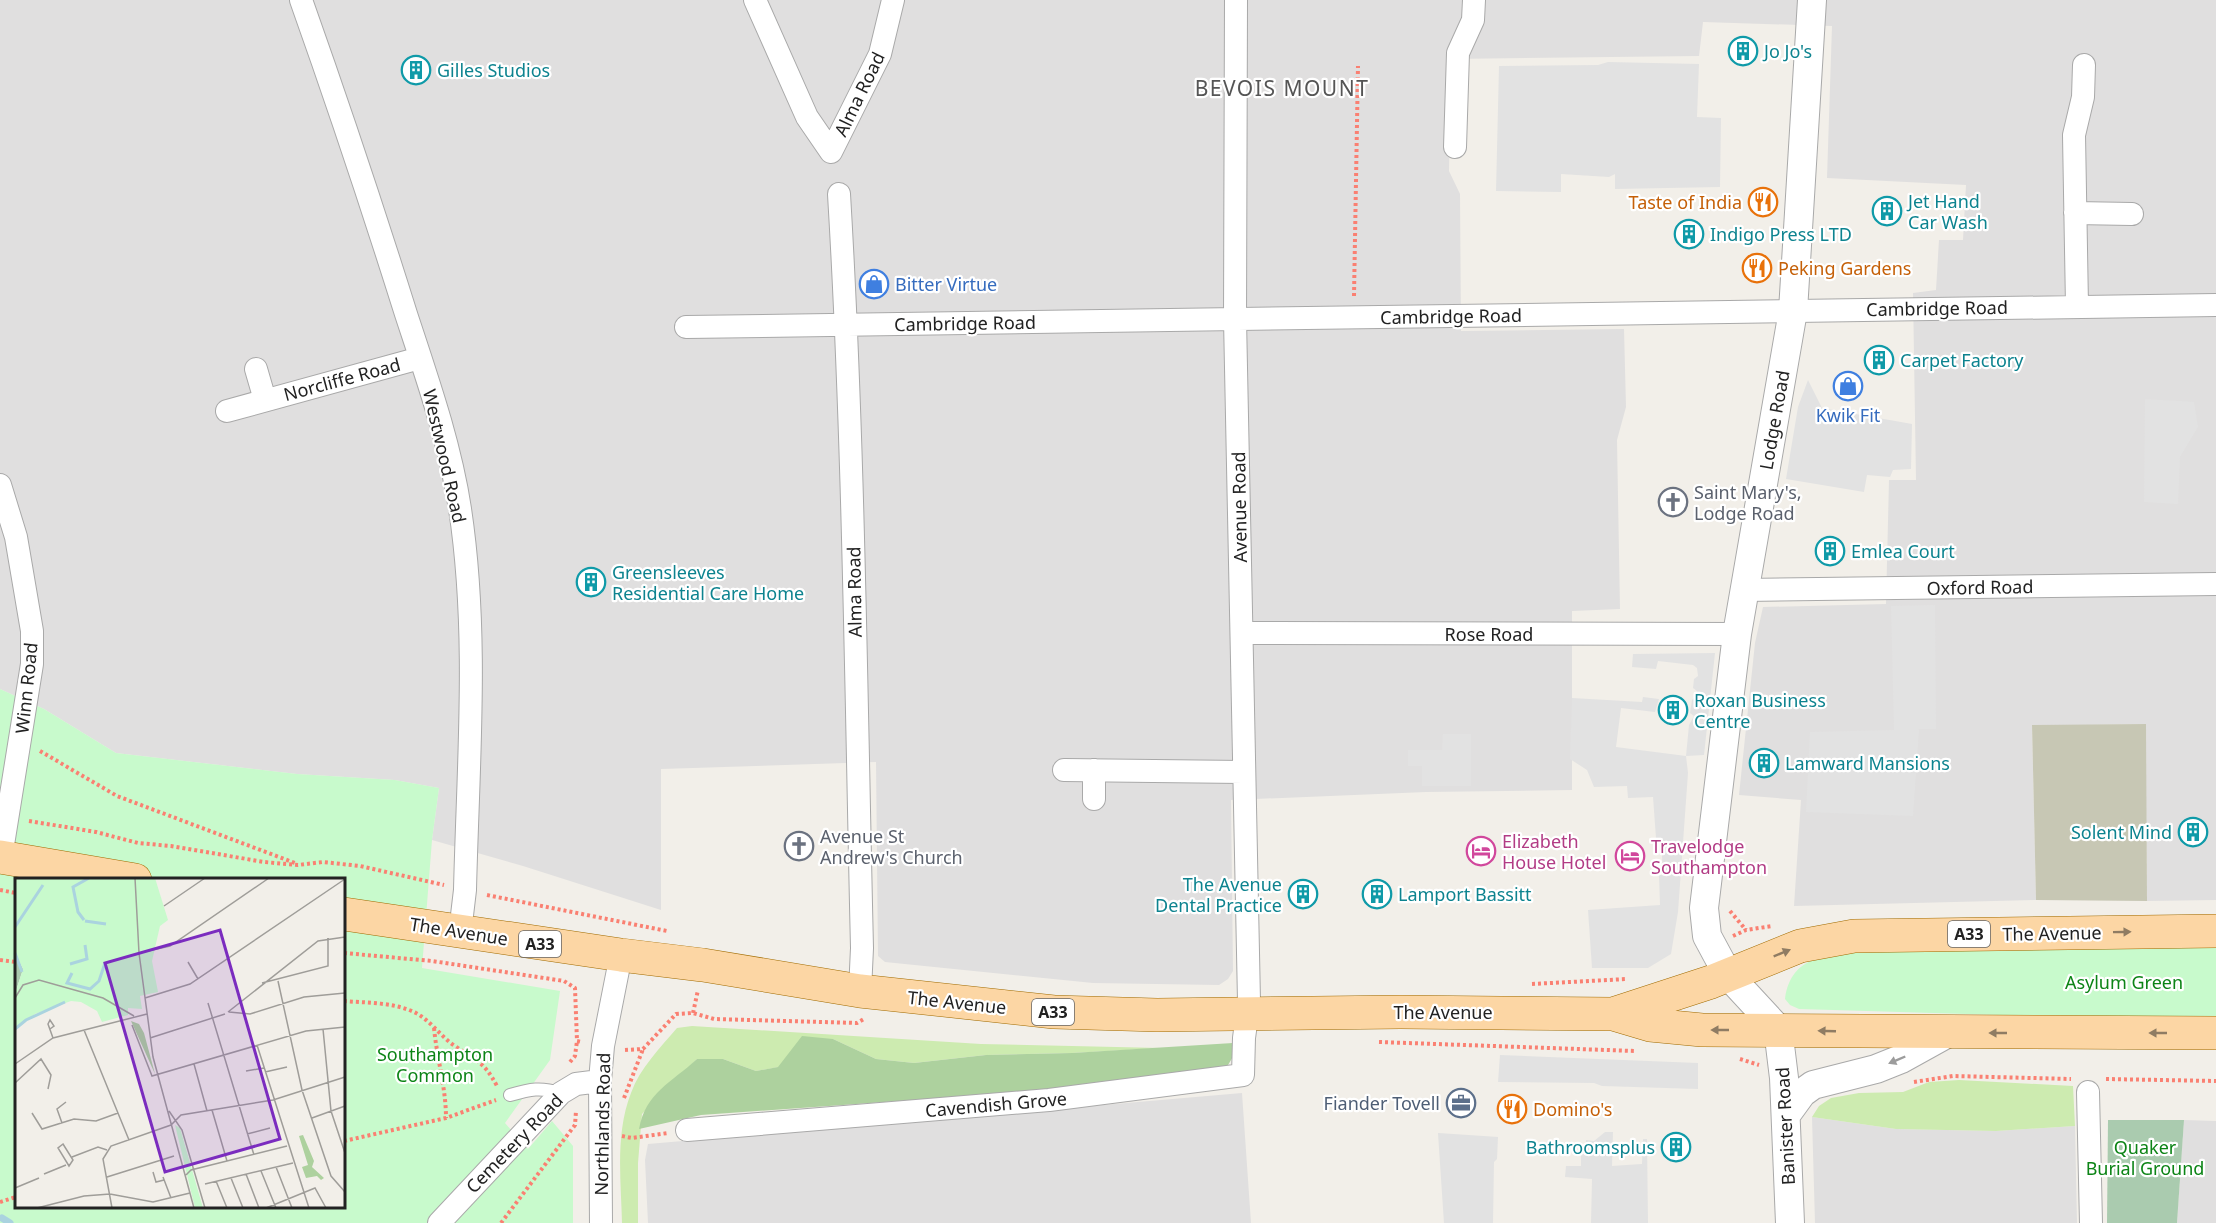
<svg xmlns="http://www.w3.org/2000/svg" width="2216" height="1223" viewBox="0 0 2216 1223" font-family="'Noto Sans',sans-serif">
	<style>
		.residential { fill: #e0dfdf }
		.construction { fill: #c7c7b4 }
		.grass { fill: #cdebb0 }
		.forest { fill: #add19e }
		.cemetery { fill: #aacbaf }
		.park { fill: #c8facc; fill-rule: evenodd }
		.parking { fill: #e2e2e2 }
		.lines { fill: none; stroke-linecap: round; stroke-linejoin: round }
		.stream { stroke: #aad3df; stroke-width: 7 }
		.service-casing { stroke: #a9a9a9; stroke-width: 14 }
		.minor-casing { stroke: #a9a9a9; stroke-width: 24 }
		.tertiary-casing { stroke: #a9a9a9; stroke-width: 30 }
		.primary-casing { stroke: #a06b00; stroke-width: 34 }
		.path { stroke: #fa8072; stroke-width: 4; stroke-dasharray: 3 3; stroke-linecap: butt }
		.service { stroke: #fff; stroke-width: 12 }
		.minor { stroke: #fff; stroke-width: 22 }
		.tertiary { stroke: #fff; stroke-width: 28 }
		.primary { stroke: #fcd6a4; stroke-width: 33 }
		.oneway { fill: #8f7c63 }
		.oneway2 { fill: #9c9c9c }
		.labels { text-anchor: middle; dominant-baseline: central; stroke-width: 4.5; stroke-linejoin: round; paint-order: stroke }
		.shield { fill: #fff; stroke: #646464; stroke-width: 1.5 }
		.shield-label { font-size: 16px; font-weight: bold; fill: #222 }
		.culture-label { font-size: 18px; fill: #0d838f; stroke: #fff; text-anchor: start }
		.street-label { font-size: 18px; fill: #222; stroke: #fff }
		.food-label { font-size: 18px; fill: #c56008; stroke: #fff; text-anchor: start }
		.shop-label { font-size: 18px; fill: #366cbe; stroke: #fff; text-anchor: start }
		.worship-label { font-size: 18px; fill: #5b616d; stroke: #fff; text-anchor: start }
		.hotel-label { font-size: 18px; fill: #b23c85; stroke: #fff; text-anchor: start }
		.park-label { font-size: 18px; fill: #0c8416; stroke: #fff }
		.service-label { font-size: 18px; fill: #4e5e75; stroke: #fff; text-anchor: end }
		.quarter-label { font-size: 21px; letter-spacing: 1.5px; fill: #555; stroke: #fff }
		.inset-river { fill: none; stroke: #aad3df; stroke-width: 3 }
		.inset-road { fill: none; stroke: #9f9d99; stroke-width: 1.5 }
		.view { fill: #7b2cbf; fill-opacity: 0.15; stroke: #7b2cbf; stroke-width: 3 }
		.inset-edge { fill: none; stroke: #222; stroke-width: 3 }
	</style>
	<rect width="100%" height="100%" fill="#f2efe9"/>
	<path class="residential" d="M0 0H2216V900L2147 901 2145 724 2032 726 2036 900 1794 906 1801 800 1739 795 1755 643 1763 607 1886 604 1889 480H1916L1913 293 1936 290 1939 240H1963L1966 185 1827 178 1832 26 1703 22 1699 56 1451 59 1449 171 1460 194 1461 331 1624 329 1626 407 1617 440 1620 609 1572 611V790L1426 792 1231 800 1233 971 1228 979 1219 985 1093 983 885 962 878 956 876 762 661 769V910L523 866 432 840 439 788 395 780 297 774 116 753 44 709 0 689Z
		M1242 1093 1251 1223H648L645 1160 648 1144Z
		M1812 1117 1896 1129 1996 1131 2075 1126 2077 1223H1815Z
		M2184 1120 2216 1121V1223H2177Z"/>
	<path class="construction" d="M2146 724 2147 901 2036 900 2032 725Z"/>
	<path class="grass" d="M692 1026 981 1044 1161 1048 1072 1053 986 1055 914 1063 876 1059 833 1039 779 1067 756 1071 723 1059H697L642 1114 638 1163V1223H622C621 1180 615 1134 631 1093 640 1068 660 1048 677 1028Z
		M1959 1080 2073 1086 2075 1126 1996 1131 1896 1129 1812 1117 1819 1106 1831 1098 1859 1093 1903 1092 1929 1082Z"/>
	<path class="forest" d="M802 1036 833 1039 876 1059 914 1063 986 1055 1072 1053 1233 1043 1234 1055 1225 1070 1094 1087 701 1115 639 1129C646 1092 671 1083 697 1059H723L756 1071 778 1067Z"/>
	<path class="cemetery" d="M2108 1120H2184L2177 1223H2107Z"/>
	<path class="park" d="M0 689 44 709 116 753 297 774 395 780 439 788 432 840 422 968 560 991 550 1060 505 1123 528 1149 552 1121 573 1146V1223H0ZM16 880H344V1206H16Z
		M2216 946V1017L2162 1020 1799 1009 1790 1005 1785 999C1791 954 1828 956 1865 949Z"/>
	<path class="parking" d="M1608 62 1699 64 1697 117 1721 118 1720 187 1615 189V174L1609 177 1561 174V192L1496 191 1499 66 1598 65Z
		M1808 380 1822 408 1912 424 1911 469 1893 470 1890 477 1867 475 1864 492 1786 479 1798 407Z
		M2145 399 2194 402 2198 427 2180 457 2178 504 2144 502Z
		M1935 605 1936 729H1919L1913 816 1806 812 1810 732 1894 730 1891 606Z
		M1715 653 1704 755 1686 756 1688 773 1678 912 1671 954 1648 968H1592L1588 910 1660 905 1659 875H1663L1661 838H1656L1653 797 1628 798 1627 786 1594 787 1587 770 1570 759 1572 698 1642 702 1643 697 1659 699 1655 712 1621 708 1616 747 1686 756 1689 725 1694 716 1690 713 1692 700 1696 696 1697 691 1693 688 1694 679 1698 676 1697 668 1693 665 1658 661 1656 669 1632 667 1633 654Z
		M1443 734H1471V786H1422V766H1408V750H1442Z
		M1500 1055 1698 1063V1089L1602 1086 1594 1083 1498 1082Z
		M1605 1132H1613L1612 1166 1642 1164 1643 1139H1647L1648 1223H1591L1592 1179 1565 1177 1566 1166H1581V1149H1586V1140L1594 1141Z
		M1438 1133 1498 1137 1497 1159 1494 1162 1493 1223H1444Z"/>
	<g class="lines">
		<path class="stream" d="M2 1218 10 1223"/>
		<g class="service-casing">
			<path id="service" d="M510 1095C531 1089 540 1087 561 1093"/>
		</g>
		<g class="minor-casing">
			<path id="minor" d="M301 0C338 104 373 209 406 314 427 378 450 443 460 509 479 635 468 763 465 890L460 932
				M755 0 807 117 831 152 880 54 893 0
				M1455 147 1458 53 1473 20 1474 0
				M839 194C854 445 856 696 862 948L860 991
				M2075 213 2132 214
				M2077 306 2074 135 2083 97 2084 65
				M686 327 2216 305
				M256 369 265 400
				M227 411 420 358
				M0 485 16 537 32 631V664L1 857
				M1744 590 2216 584
				M1242 633 1737 634
				M1064 770 1243 772
				M1094 799V770
				M2088 1092 2091 1223
				M687 1130 1049 1100 1243 1075 1244 1038 1249 1001 1235 319 1236 0
				M439 1223 561 1093 576 1084 600 1081
				M601 1223 600 1081 603 1046 621 955"/>
		</g>
		<g class="tertiary-casing">
			<path id="tertiary" d="M1786 1115 1802 1093 1813 1085 1876 1069 1901 1059 1948 1033
				M1790 1223 1784 1078 1778 1029 1728 975 1707 936 1704 908 1737 634 1793 311 1812 0"/>
		</g>
		<g class="primary-casing">
			<path id="primary" d="M0 857 135 880
				M344 914 621 955 703 965 860 991 1054 1012 1157 1015 1401 1012 1613 1014 1711 982 1800 946 1854 936 2216 931
				M1613 1014 1650 1025 1702 1030 2216 1033"/>
		</g>
		<path class="path" d="M1354 296 1358 66
			M40 751 117 796 295 863
			M29 821 96 832 138 843 171 846 264 862 298 865 323 862 360 866 444 885
			M0 890 16 893
			M487 895 667 931
			M1730 911 1746 930
			M1733 936 1746 930 1772 926
			M344 953 432 961 564 981 575 988 577 1041 582 1042
			M0 960 16 962
			M1532 984 1627 979
			M344 1001C367 1003 394 1002 416 1013 431 1021 441 1037 455 1046 477 1062 483 1060 497 1086
			M693 1013 698 990
			M434 1028C437 1059 446 1088 446 1118
			M1379 1042 1635 1051
			M625 1050 643 1049 676 1014 693 1013 714 1019 857 1023 864 1019
			M1740 1059 1759 1065
			M570 1062 575 1056 577 1041
			M2106 1079 2216 1081
			M1914 1082 1953 1076 2071 1079
			M624 1098 643 1049
			M622 1136 632 1138 668 1133
			M344 1141 446 1118 496 1100
			M0 1202 16 1197
			M501 1223 575 1125 576 1111"/>
		<use href="#service" class="service"/>
		<use href="#minor" class="minor"/>
		<use href="#tertiary" class="tertiary"/>
		<use href="#primary" class="primary"/>
	</g>
	<defs><path id="oneway-solid" d="M-6-.8H1V-3.2L6.5 0L1 3.2V.8H-6Z" transform="scale(1.5)"/></defs>
	<g class="oneway">
		<use href="#oneway-solid" transform="translate(2122 932) rotate(-1)"/>
		<use href="#oneway-solid" transform="translate(1782 953) rotate(-22)"/>
		<use href="#oneway-solid" transform="translate(1720 1030) rotate(180)"/>
		<use href="#oneway-solid" transform="translate(1827 1031) rotate(-178)"/>
		<use href="#oneway-solid" transform="translate(1998 1033) rotate(-180)"/>
		<use href="#oneway-solid" transform="translate(2158 1033) rotate(-180)"/>
	</g>
	<use class="oneway2" href="#oneway-solid" transform="translate(1897 1060) rotate(157)"/>
	<defs>
		<g id="building-ring" transform="scale(1.5)"><circle r="9.5" fill="#fff" stroke="#0f9aa8" stroke-width="1.5"/><path d="M-4-6H4V6H1V3H-1V6H-4ZM-2.5-4.3h1.7v1.8h-1.7ZM.8-4.3h1.7v1.8H.8ZM-2.5-1h1.7V.8h-1.7ZM.8-1h1.7V.8H.8Z" fill="#0f9aa8"/></g>
		<g id="restaurant-ring" transform="scale(1.5)"><circle r="9.5" fill="#fff" stroke="#e8710a" stroke-width="1.5"/><path d="M-5-6h1v4h1v-4h1v4h1v-4h1v5L-1.5 .5V6h-2V.5L-5-1ZM5-6V6H3V1.5H1.5Q1.5-4 5-6Z" fill="#e8710a"/></g>
		<g id="shop-ring" transform="scale(1.5)"><circle r="9.5" fill="#fff" stroke="#3f7fe0" stroke-width="1.5"/><path d="M-5-2.5h2.3a2.7 3.5 0 0 1 5.4 0H5L5.5 6h-11ZM-1.5-2.5h3a1.5 2.3 0 0 0-3 0Z" fill="#3f7fe0"/></g>
		<g id="church-ring" transform="scale(1.5)"><circle r="9.5" fill="#fff" stroke="#6b7280" stroke-width="1.5"/><path d="M-1.2-6h2.4v3.5h3.3v2.4h-3.3V6h-2.4V-.1h-3.3v-2.4h3.3Z" fill="#6b7280"/></g>
		<g id="hotel-ring" transform="scale(1.5)"><circle r="9.5" fill="#fff" stroke="#d1479c" stroke-width="1.5"/><path d="M-6-4.5h1.5V1H6V5H4.5V3h-9V5H-6ZM-4 0a1.8 1.8 0 1 1 3.6 0ZM.5 0V-2.5h3Q6-2.5 6 0Z" fill="#d1479c"/></g>
		<g id="office-ring" transform="scale(1.5)"><circle r="9.5" fill="#fff" stroke="#5c6f8a" stroke-width="1.5"/><path d="M-6-3h4V-5.5h4V-3h4V5H-6ZM-1-4.5V-3h2v-1.5ZM-6 0V1H6V0Z" fill="#5c6f8a"/></g>
	</defs>
	<g fill-rule="evenodd">
		<use href="#building-ring" x="1743" y="51"/>
		<use href="#building-ring" x="416" y="70"/>
		<use href="#restaurant-ring" x="1763" y="202"/>
		<use href="#building-ring" x="1887" y="211"/>
		<use href="#building-ring" x="1689" y="234"/>
		<use href="#restaurant-ring" x="1757" y="268"/>
		<use href="#shop-ring" x="874" y="284"/>
		<use href="#building-ring" x="1879" y="360"/>
		<use href="#shop-ring" x="1848" y="386"/>
		<use href="#church-ring" x="1673" y="502"/>
		<use href="#building-ring" x="1830" y="551"/>
		<use href="#building-ring" x="591" y="582"/>
		<use href="#building-ring" x="1673" y="710"/>
		<use href="#building-ring" x="1764" y="763"/>
		<use href="#building-ring" x="2193" y="832"/>
		<use href="#church-ring" x="799" y="846"/>
		<use href="#hotel-ring" x="1481" y="851"/>
		<use href="#hotel-ring" x="1630" y="856"/>
		<use href="#building-ring" x="1303" y="894"/>
		<use href="#building-ring" x="1377" y="894"/>
		<use href="#office-ring" x="1461" y="1103"/>
		<use href="#restaurant-ring" x="1512" y="1109"/>
		<use href="#building-ring" x="1676" y="1147"/>
	</g>
	<g class="labels">
		<g class="shield">
			<rect x="1948" y="921" width="42" height="26" rx="4.5"/>
			<rect x="519" y="931" width="42" height="26" rx="4.5"/>
			<rect x="1032" y="999" width="42" height="26" rx="4.5"/>
		</g>
		<g class="shield-label">
			<text x="1969" y="934">A33</text>
			<text x="540" y="944">A33</text>
			<text x="1053" y="1012">A33</text>
		</g>
		<g class="culture-label">
			<text x="1764" y="51">Jo Jo's</text>
			<text x="437" y="70">Gilles Studios</text>
			<text x="1908" y="201">Jet Hand<tspan x="1908" dy="21">Car Wash</tspan></text>
			<text x="1710" y="234">Indigo Press LTD</text>
			<text x="1900" y="360">Carpet Factory</text>
			<text x="1851" y="551">Emlea Court</text>
			<text x="612" y="572">Greensleeves<tspan x="612" dy="21">Residential Care Home</tspan></text>
			<text x="1694" y="700">Roxan Business<tspan x="1694" dy="21">Centre</tspan></text>
			<text x="1785" y="763">Lamward Mansions</text>
			<text x="2172" y="832" text-anchor="end">Solent Mind</text>
			<text x="1282" y="884" text-anchor="end">The Avenue<tspan x="1282" dy="21">Dental Practice</tspan></text>
			<text x="1398" y="894">Lamport Bassitt</text>
			<text x="1655" y="1147" text-anchor="end">Bathroomsplus</text>
		</g>
		<g class="street-label">
			<text transform="translate(859 94) rotate(-64)">Alma Road</text>
			<text transform="translate(1937 308) rotate(-1)">Cambridge Road</text>
			<text transform="translate(1451 316) rotate(-1)">Cambridge Road</text>
			<text transform="translate(965 323) rotate(-1)">Cambridge Road</text>
			<text transform="translate(342 379) rotate(-15)">Norcliffe Road</text>
			<text transform="translate(1774 420) rotate(-80)">Lodge Road</text>
			<text transform="translate(445 456) rotate(77)">Westwood Road</text>
			<text transform="translate(1239 507) rotate(-91)">Avenue Road</text>
			<text transform="translate(1980 587) rotate(-1)">Oxford Road</text>
			<text transform="translate(854 592) rotate(-91)">Alma Road</text>
			<text x="1489" y="634">Rose Road</text>
			<text transform="translate(26 688) rotate(-84)">Winn Road</text>
			<text transform="translate(459 931) rotate(9)">The Avenue</text>
			<text transform="translate(2052 933) rotate(-1)">The Avenue</text>
			<text transform="translate(957 1002) rotate(6)">The Avenue</text>
			<text x="1443" y="1012">The Avenue</text>
			<text transform="translate(996 1104) rotate(-5)">Cavendish Grove</text>
			<text transform="translate(602 1124) rotate(-89)">Northlands Road</text>
			<text transform="translate(1785 1126) rotate(-93)">Banister Road</text>
			<text transform="translate(514 1143) rotate(-46)">Cemetery Road</text>
		</g>
		<g class="food-label">
			<text x="1742" y="202" text-anchor="end">Taste of India</text>
			<text x="1778" y="268">Peking Gardens</text>
			<text x="1533" y="1109">Domino's</text>
		</g>
		<g class="shop-label">
			<text x="895" y="284">Bitter Virtue</text>
			<text x="1848" y="415" text-anchor="middle">Kwik Fit</text>
		</g>
		<g class="worship-label">
			<text x="1694" y="492">Saint Mary's,<tspan x="1694" dy="21">Lodge Road</tspan></text>
			<text x="820" y="836">Avenue St<tspan x="820" dy="21">Andrew's Church</tspan></text>
		</g>
		<g class="hotel-label">
			<text x="1502" y="841">Elizabeth<tspan x="1502" dy="21">House Hotel</tspan></text>
			<text x="1651" y="846">Travelodge<tspan x="1651" dy="21">Southampton</tspan></text>
		</g>
		<g class="park-label">
			<text x="2124" y="982">Asylum Green</text>
			<text x="435" y="1054">Southampton<tspan x="435" dy="21">Common</tspan></text>
			<text x="2145" y="1147">Quaker<tspan x="2145" dy="21">Burial Ground</tspan></text>
		</g>
		<g class="service-label">
			<text x="1440" y="1103">Fiander Tovell</text>
		</g>
		<g class="quarter-label">
			<text x="1282" y="88">BEVOIS MOUNT</text>
		</g>
	</g>
	<g transform="translate(15 878)">
		<rect width="330" height="330" fill="#f2efe9"/>
		<path d="M116 143 124 146 129 155 140 196ZM288 257 299 283 297 289 309 300 306 302 302 298 291 300 287 289 293 287 284 258Z" fill="#add19e"/>
		<path d="M0 75 8 91 0 116Z" fill="#aacbaf"/>
		<path d="M0 0H140L153 42 145 48 137 83 143 114 125 118 127 131 113 130V137L87 144 82 133 66 124 56 123 20 136 0 151V116L8 91 0 75ZM160 247 165 250 188 330H180Z" fill="#c8facc"/>
		<path class="inset-river" d="M69 42 63 34 58 9 74 0M70 43 91 46M0 49 28 7M0 75 7 94M55 86 72 81 70 67M57 95 52 105 75 111 84 103 90 85M0 151 11 142 50 124"/>
		<path class="inset-road" d="M120 0 124 75 138 179 179 330M149 28 190 0M124 75 155 68 254 0M173 84 183 101M263 103 287 212 316 298 330 314M247 105 313 88V60M0 120 8 107 24 102 88 120 119 138M130 120 175 106 330 1M193 125 239 277M213 134 303 63 330 59M214 134 235 136 289 119 330 115M117 147 137 198 291 153 330 149M35 151 39 148 35 142 33 146 38 160M308 151 316 233 330 275M69 152 114 262M135 160 210 136M242 167 294 330M0 186 38 160 132 136M179 186 192 233M231 193 249 190M250 194 272 189M0 205 26 181 36 197 33 211M197 232 212 283M154 233 167 252 190 330M17 235 27 251 59 241 81 243 103 235M297 240 330 228M47 245 42 231 51 224M232 256 255 250M48 266 58 282 54 288 43 270ZM57 279 83 269 92 272M261 289 277 330M246 293 261 330M138 294 141 304 149 302M29 296 51 287M231 296 244 330M171 297 176 292 272 268M92 299 159 278M148 299 156 320M216 300 228 330M201 303 212 330M190 306 278 285M0 310 24 300M22 330 69 318 95 316 138 324 175 315M97 330 88 281 96 268 156 247 166 237 258 222 330 199M251 330 300 310 311 330"/>
		<path class="view" d="M205 52 265 261 150 294 90 85Z"/>
		<rect width="330" height="330" class="inset-edge"/>
	</g>
</svg>
